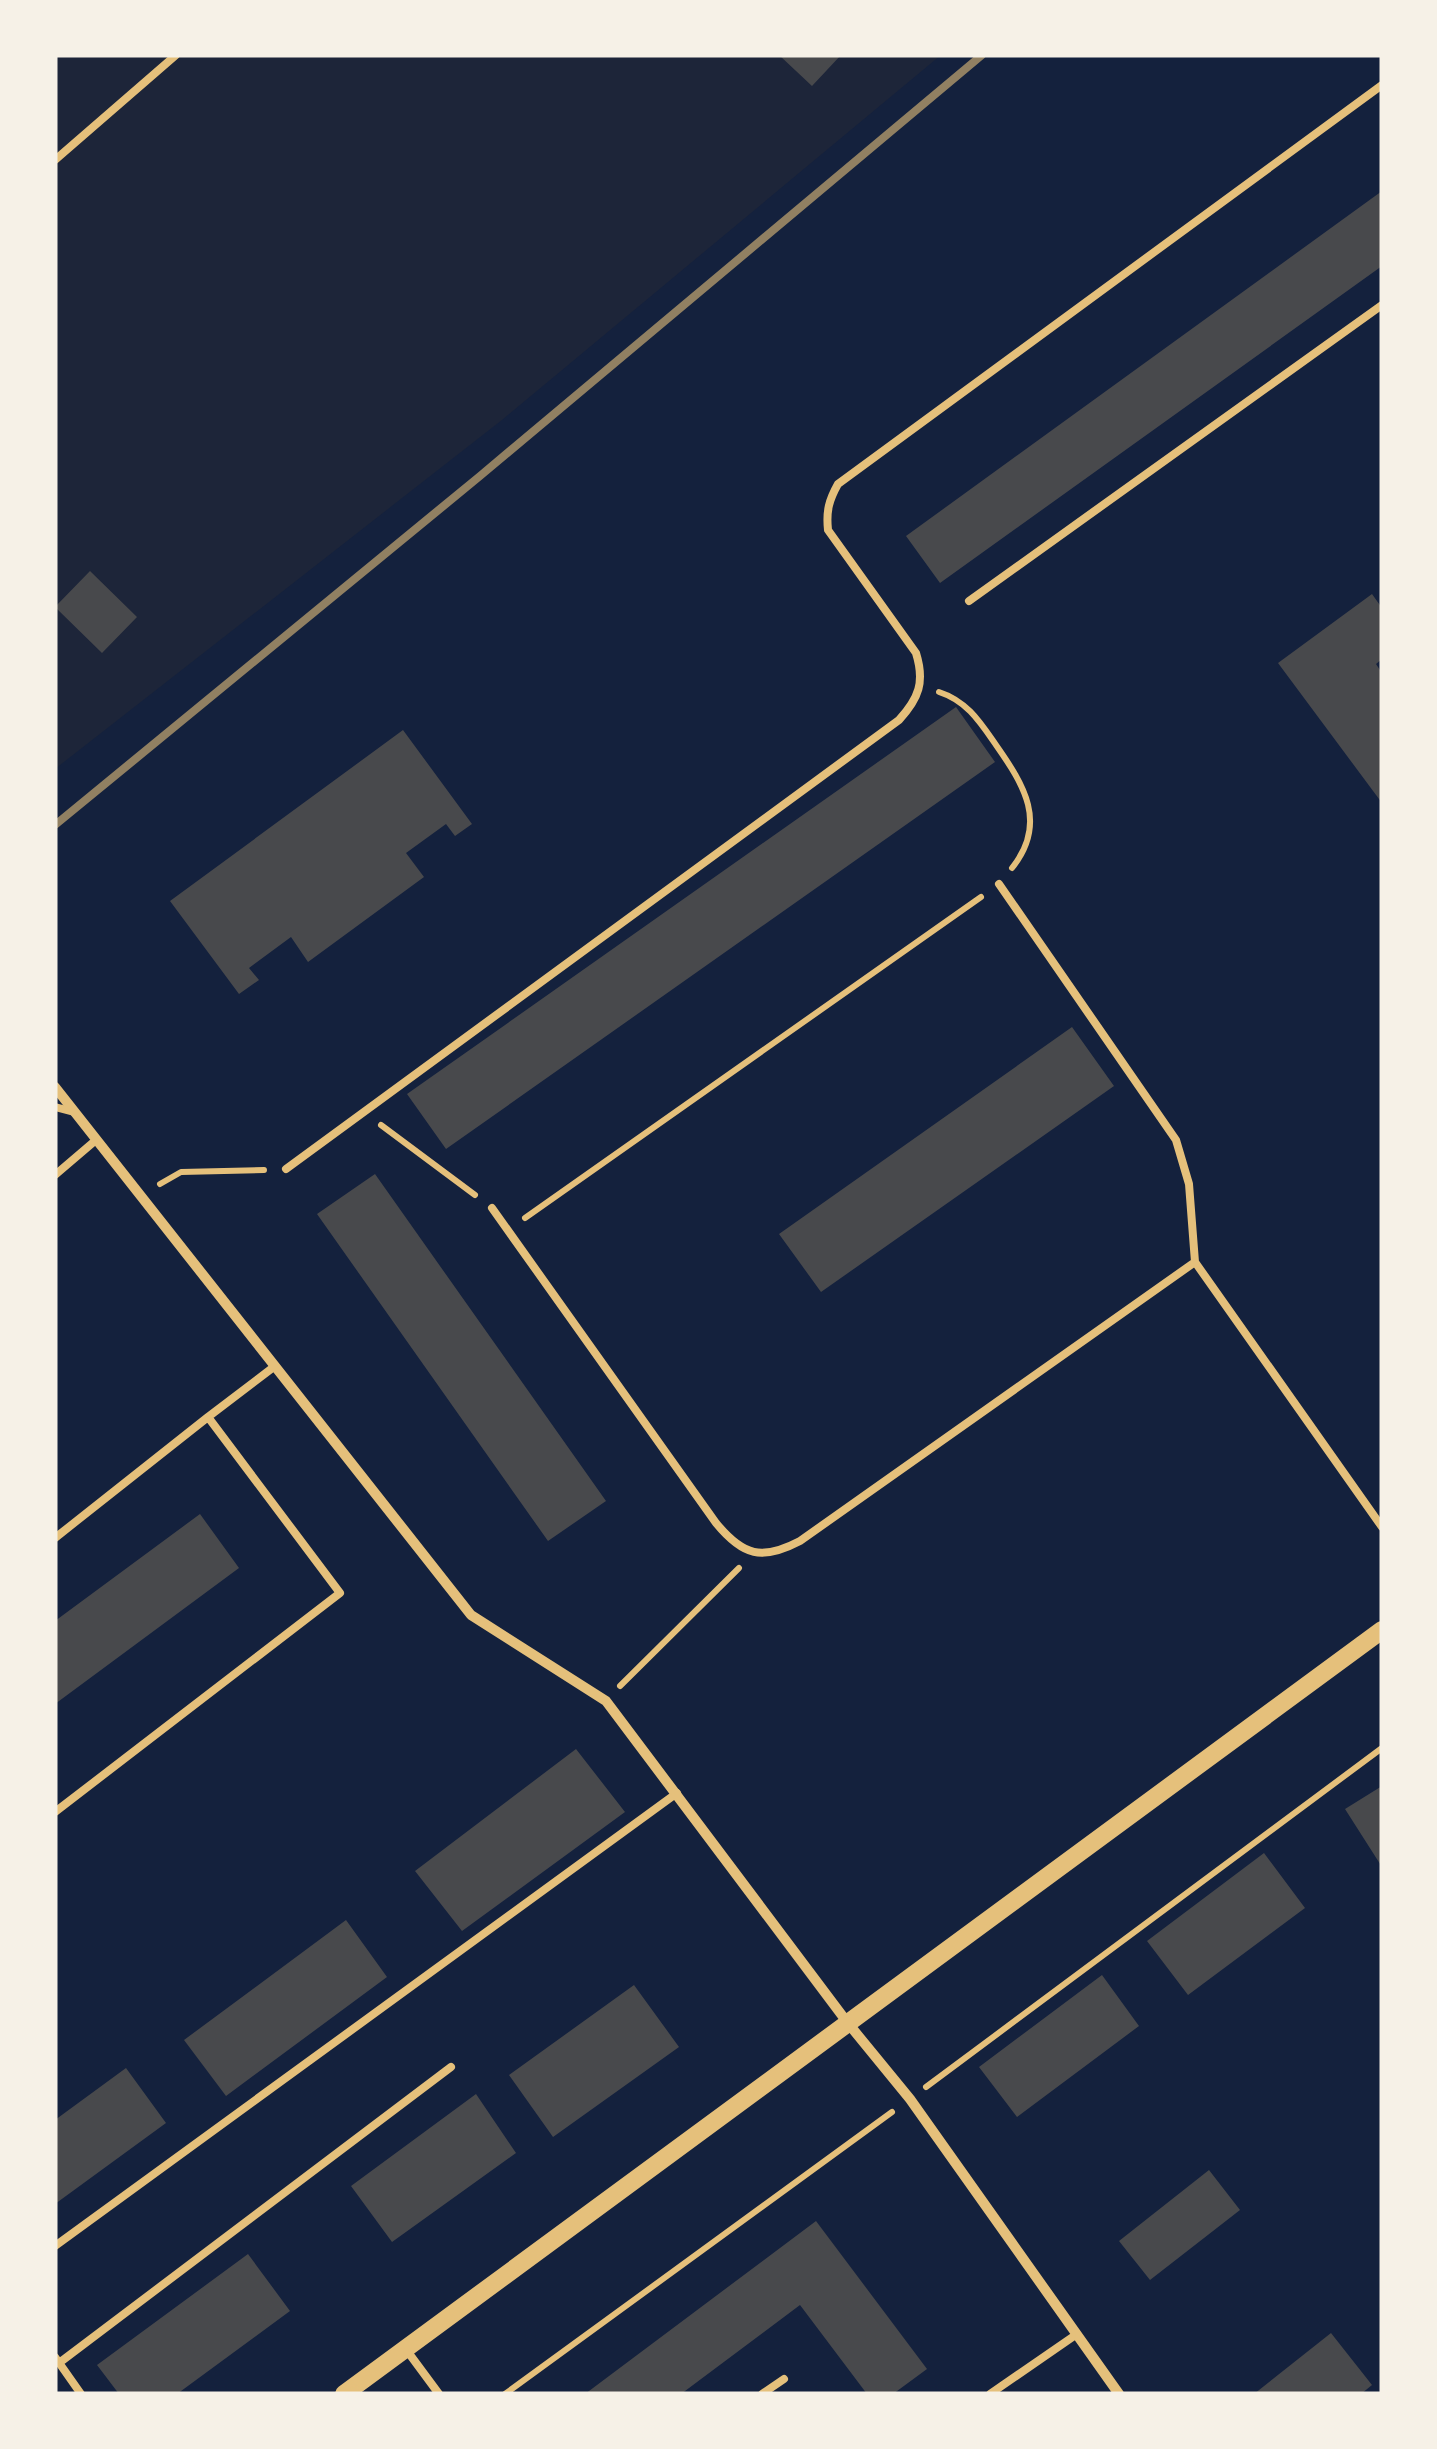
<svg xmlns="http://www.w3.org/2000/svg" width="1437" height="2449" viewBox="0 0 1437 2449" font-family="Montserrat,sans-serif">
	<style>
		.green { fill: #1d2539 }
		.building { fill: #48494c }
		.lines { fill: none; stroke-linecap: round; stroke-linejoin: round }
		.path { stroke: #e5c07b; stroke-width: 6 }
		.service { stroke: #e5c07b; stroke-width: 8 }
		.minor { stroke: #e5c07b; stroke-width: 10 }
		.tertiary { stroke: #e5c07b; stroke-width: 18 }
		.rail { stroke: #918062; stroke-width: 8 }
	</style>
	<rect width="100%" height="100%" fill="#14213d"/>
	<path class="green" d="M55 55H941L502 420 55 769Z"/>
	<path class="building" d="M779 55H841L812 86Z
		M1382 191V266L940 583 906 536Z
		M90 571 137 617 102 653 55 607Z
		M1372 594 1382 608V659L1376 664 1382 673V803L1278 663Z
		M956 707 995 762 446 1149 407 1094Z
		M403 730 472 824 455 836 446 824 406 853 424 877 308 962 291 937 249 968 259 980 239 994 170 901Z
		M1072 1027 1114 1086 821 1292 779 1234Z
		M375 1174 606 1501 548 1541 317 1214Z
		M200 1514 239 1568 55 1704V1621Z
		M576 1749 625 1812 462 1931 415 1871Z
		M1382 1786V1867L1345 1809Z
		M1264 1853 1305 1908 1188 1995 1147 1941Z
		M346 1920 387 1977 226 2096 184 2040Z
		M1102 1975 1139 2026 1017 2117 979 2067Z
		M634 1985 679 2047 553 2137 509 2075Z
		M126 2068 166 2123 55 2204V2120Z
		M476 2094 516 2153 392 2242 351 2186Z
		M1209 2170 1240 2210 1150 2280 1119 2241Z
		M816 2221 927 2369 893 2394H867L800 2305 681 2394H585Z
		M248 2254 290 2311 177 2394H119L97 2365Z
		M1331 2333 1372 2385 1361 2394H1254Z"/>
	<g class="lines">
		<path class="path" d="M939 692C967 701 980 722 996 745 1024 785 1048 823 1012 868
			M381 1125 475 1195
			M160 1184 181 1172 264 1170
			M525 1218 981 897
			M620 1686 739 1568
			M926 2087 1382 1748
			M505 2394 892 2112"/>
		<path class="service" d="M55 160 176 55
			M969 601 1382 305
			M999 884 1176 1140 1189 1184 1195 1262
			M55 1107 74 1112
			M286 1169 899 720C919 698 925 682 916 653L828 530C826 511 829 500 838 484L1382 85
			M55 1175 96 1140
			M492 1208 716 1523C743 1556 762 1561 800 1541L1195 1262 1382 1527
			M55 1538 208 1417
			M55 1812 340 1593 208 1417 275 1366
			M55 2246 677 1793
			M405 2348 439 2394
			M55 2357 81 2394
			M59 2363 451 2067
			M762 2394 784 2379
			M990 2394 1077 2334"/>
		<path class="minor" d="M55 1087 471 1615 606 1701 847 2022 910 2099 1119 2394"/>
		<path class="tertiary" d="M344 2394 1382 1630"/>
		<path class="rail" d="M55 825 480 476 982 55"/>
	</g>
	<rect width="1437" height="2449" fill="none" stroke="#f6f1e7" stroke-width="115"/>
</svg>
